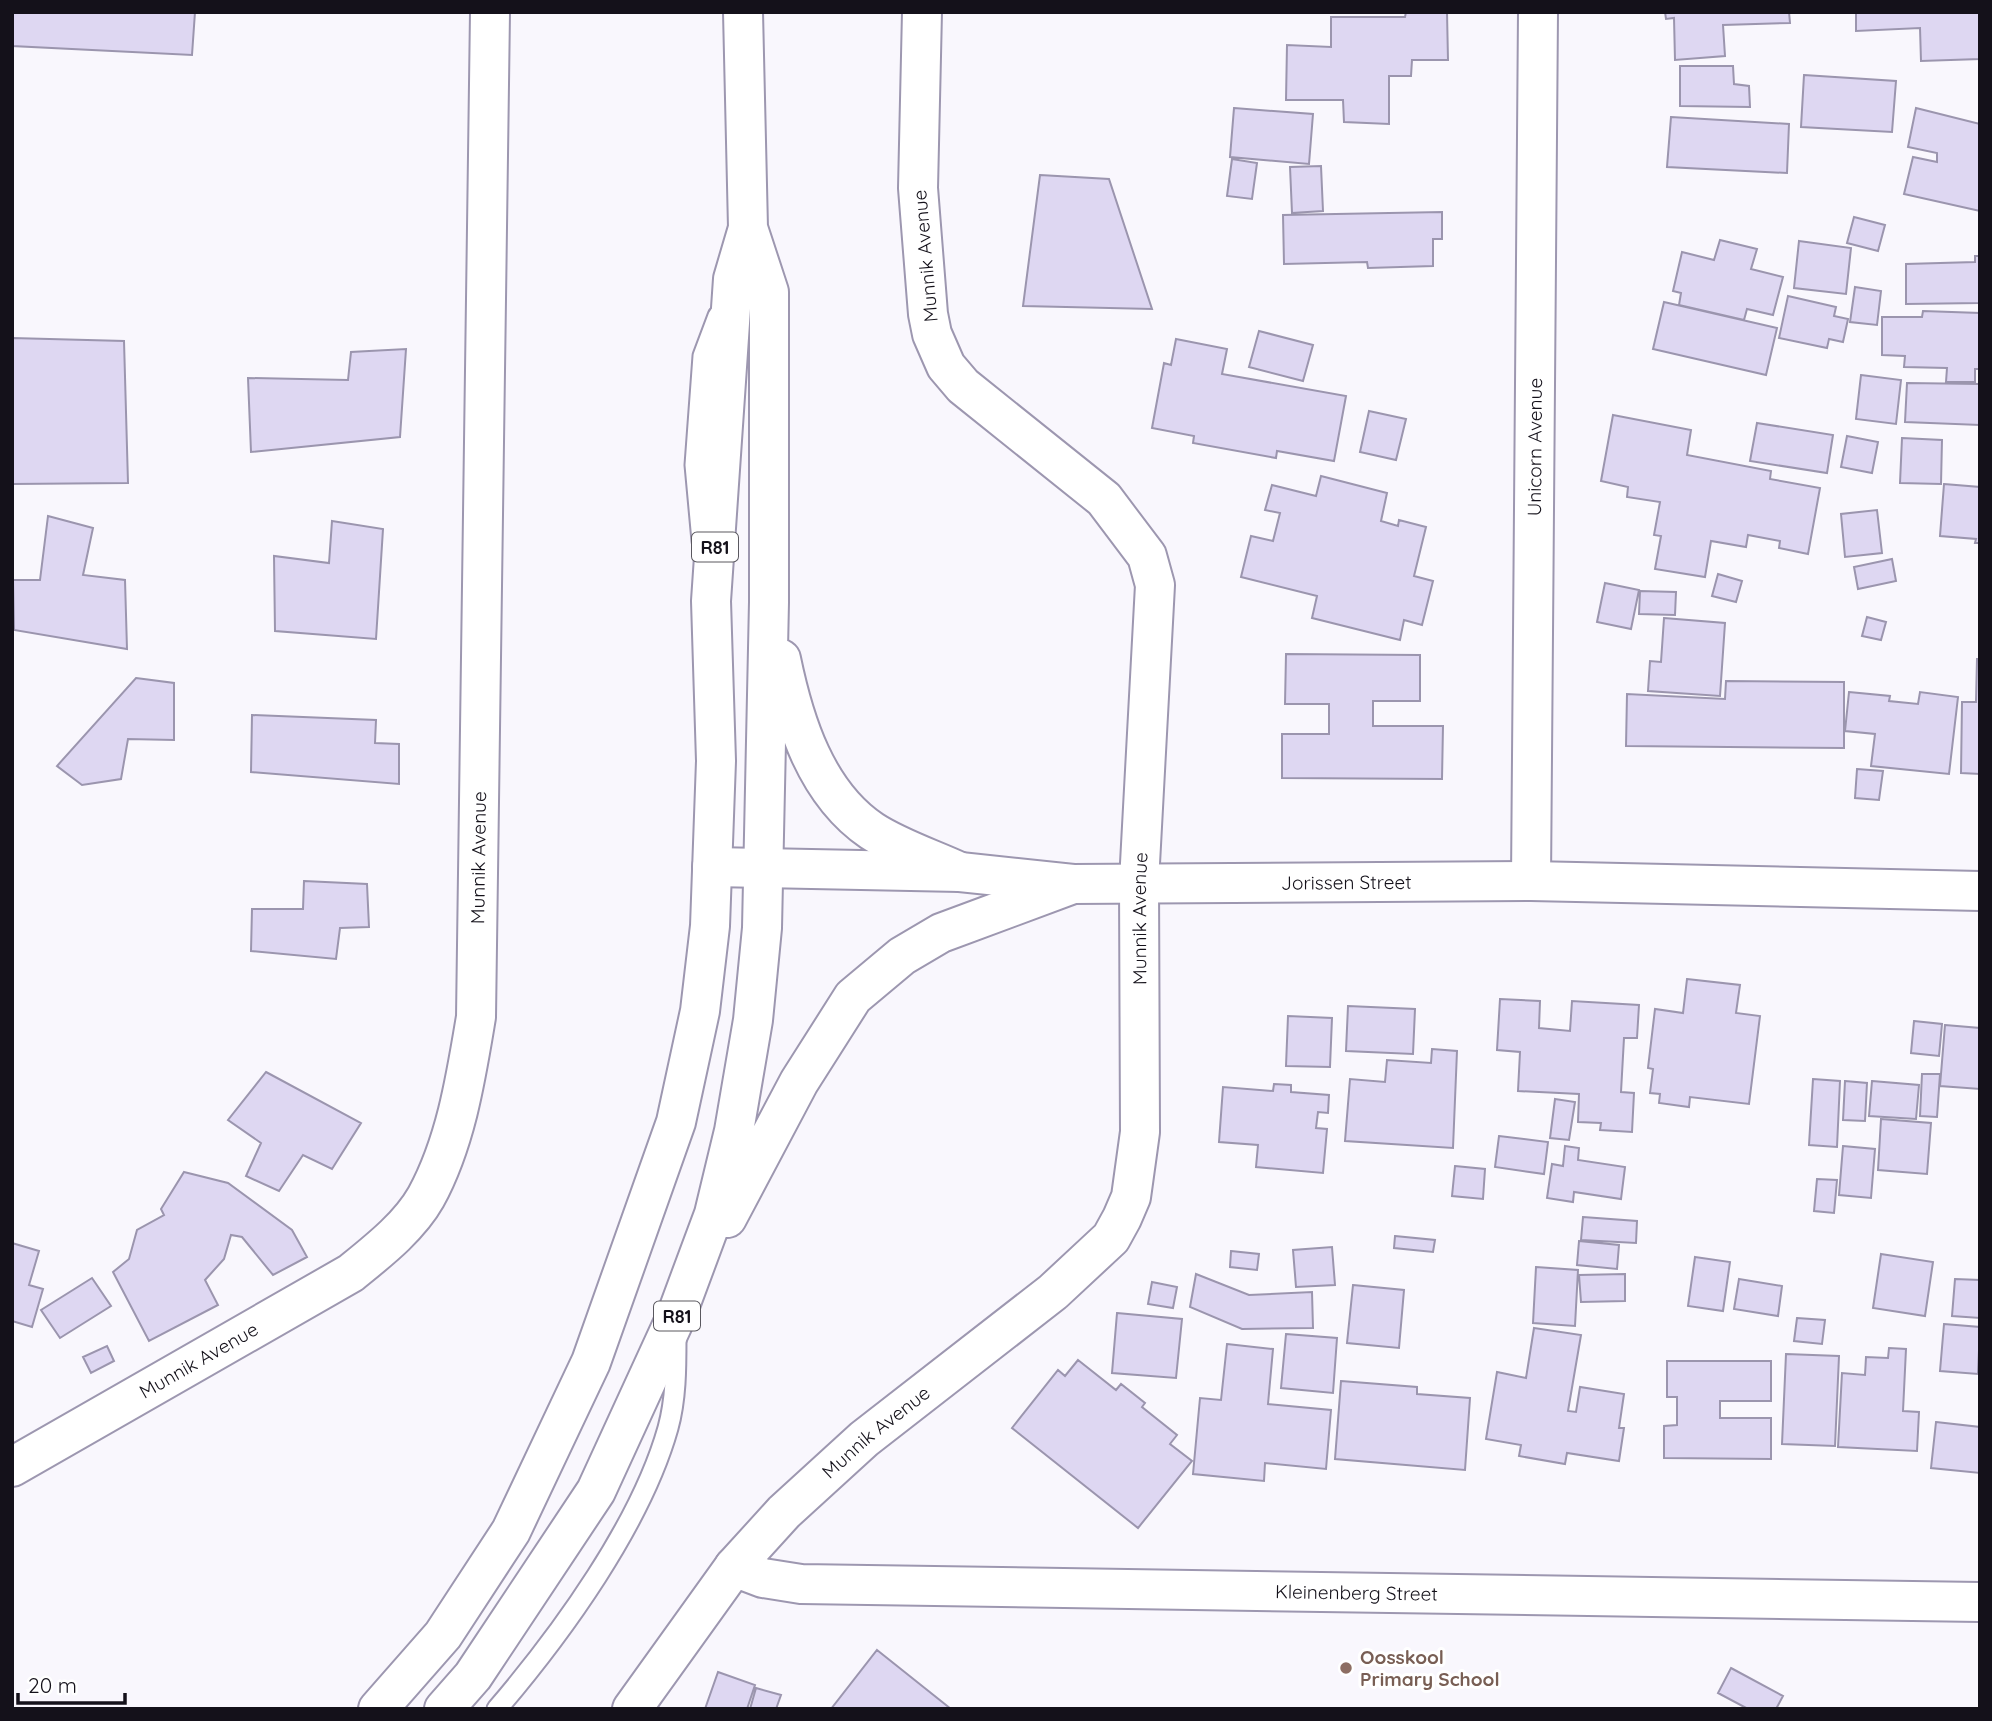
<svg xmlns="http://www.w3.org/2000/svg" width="1992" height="1721" viewBox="0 0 1992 1721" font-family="Quicksand,sans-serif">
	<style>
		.building { fill: #ded7f2; stroke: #9b95ae; stroke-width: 2 }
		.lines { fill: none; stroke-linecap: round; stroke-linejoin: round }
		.lane-casing { stroke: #9d97b0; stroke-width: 23 }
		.street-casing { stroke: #9d97b0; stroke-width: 42 }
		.primary-casing { stroke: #9d97b0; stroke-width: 42 }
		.lane { stroke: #fff; stroke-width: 19 }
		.street { stroke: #fff; stroke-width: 38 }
		.primary { stroke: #fff; stroke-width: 38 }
		.education-dot { fill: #8d6e63; stroke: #fff; stroke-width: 2.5 }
		.labels { text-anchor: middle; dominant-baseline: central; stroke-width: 6; stroke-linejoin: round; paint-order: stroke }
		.shield { fill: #fff; stroke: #5a585f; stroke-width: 2 }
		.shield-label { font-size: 18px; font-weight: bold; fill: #14111a }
		.street-label { font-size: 19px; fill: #14111a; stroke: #fff }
		.education-label { font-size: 19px; font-weight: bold; fill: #785e54; stroke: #fff; text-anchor: start }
	</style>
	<rect width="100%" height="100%" fill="#f9f7fd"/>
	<path class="building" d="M12 12H195L192 55 12 46Z
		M1406 12H1447L1448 60H1412L1411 76H1389V124L1344 122 1343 100H1286L1287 45 1331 47V17H1405Z
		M1665 12H1789L1790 23 1723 25 1725 56 1675 60 1674 18 1666 19Z
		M1856 12H1980V59L1921 61 1920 28 1856 31Z
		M1680 66H1733L1734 84 1749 86 1750 107 1680 106Z
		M1804 75 1896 81 1892 132 1801 127Z
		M1234 108 1313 114 1309 164 1230 157Z
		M1916 108 1980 124V211L1904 194 1913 157 1937 162V153L1908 147Z
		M1671 117 1789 124 1787 173 1667 167Z
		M1232 159 1257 163 1252 199 1227 196Z
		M1321 166 1323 211 1292 213 1290 167Z
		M1040 175 1109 179 1152 309 1023 306Z
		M1442 212V239H1433V266L1368 268 1367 262 1284 264 1283 215Z
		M1854 217 1885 225 1878 251 1847 243Z
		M1720 240 1757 249 1751 269 1783 277 1773 315 1747 309 1744 320 1679 305 1681 293 1673 291 1682 252 1714 260Z
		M1799 241 1851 248 1846 294 1794 288Z
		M1975 256H1980V303L1906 304V264L1975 262Z
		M1855 287 1881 291 1877 325 1850 322Z
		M1788 296 1836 307 1834 316 1848 319 1843 342 1829 339 1827 348 1779 338Z
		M1664 302 1777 328 1766 375 1653 349Z
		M1923 311 1980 313V369H1975V382H1946L1947 368 1904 367 1905 356 1882 355V317H1922Z
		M1259 331 1313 345 1303 381 1249 367Z
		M12 338 124 341 128 483 12 484Z
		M1176 339 1227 349 1222 374 1346 396 1334 461 1277 451 1276 458 1193 443 1194 436 1152 428 1164 363 1171 365Z
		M406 349 400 437 251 452 248 378 348 380 351 352Z
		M1861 375 1901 380 1896 424 1856 419Z
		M1907 383 1980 384V425L1905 422Z
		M1369 411 1406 419 1396 460 1360 452Z
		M1613 415 1691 430 1687 455 1771 471 1770 479 1820 488 1808 554 1779 548 1780 541 1748 535 1746 547 1711 541 1705 577 1655 569 1661 536 1654 535 1660 502 1627 497 1628 487 1601 481Z
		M1757 423 1833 435 1827 473 1750 461Z
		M1847 436 1878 442 1872 473 1841 467Z
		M1902 438 1942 440 1941 484 1900 483Z
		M1321 476 1387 493 1381 521 1398 526 1399 520 1426 527 1414 576 1433 581 1422 625 1404 620 1400 640 1312 618 1317 596 1241 577 1251 536 1273 541 1280 513 1265 510 1272 485 1316 496Z
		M1944 484 1980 487V543H1975L1976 539 1940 536Z
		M1877 510 1882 553 1845 557 1841 514Z
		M48 516 93 528 83 575 125 580 127 649 14 630 13 580H40Z
		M332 521 383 529 376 639 275 631 274 556 329 563Z
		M1892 559 1896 581 1858 589 1854 567Z
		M1718 574 1742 581 1736 602 1712 596Z
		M1605 583 1639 590 1631 629 1597 622Z
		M1640 591 1676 592 1675 615 1639 614Z
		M1867 617 1886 622 1881 640 1862 636Z
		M1664 618 1725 623 1720 696 1648 691 1650 661 1661 662Z
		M1286 654 1420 655V701H1373V726H1443L1442 779 1282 778V734H1329V704H1285Z
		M1977 659H1980V774L1961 773 1962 702H1976Z
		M136 678 174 683V740L128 739 121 779 82 785 57 766Z
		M1726 681 1844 682V748L1626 746 1627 694 1725 699Z
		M1849 692 1890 696 1889 701 1918 704 1920 692 1958 697 1949 774 1871 766 1875 734 1845 731Z
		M252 715 376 720 375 743 399 744V784L251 772Z
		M1857 769 1883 771 1879 800 1855 798Z
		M304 881 367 884 369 927 340 928 336 959 251 951 252 909H303Z
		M1687 979 1740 985 1736 1013 1760 1016 1749 1104 1690 1097 1689 1107 1659 1103 1660 1094 1650 1093 1653 1069 1648 1068 1655 1009 1683 1013Z
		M1500 999 1540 1001 1539 1028 1570 1031 1572 1001 1639 1005 1637 1038H1624L1621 1092 1634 1093 1632 1132 1600 1130 1601 1123 1578 1122 1579 1094 1518 1091 1520 1052 1497 1050Z
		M1348 1006 1415 1009 1413 1054 1346 1051Z
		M1288 1016 1332 1018 1330 1067 1286 1066Z
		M1914 1021 1942 1024 1939 1056 1911 1053Z
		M1945 1025 1980 1028V1089L1940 1086Z
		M1432 1049 1457 1051 1453 1148 1345 1141 1350 1079 1385 1082 1387 1060 1431 1063Z
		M266 1072 361 1123 332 1169 303 1155 279 1191 246 1176 261 1143 228 1120Z
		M1922 1074H1940L1937 1117 1920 1116Z
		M1813 1079 1840 1081 1837 1147 1809 1145Z
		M1845 1081 1867 1083 1865 1121 1843 1120Z
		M1872 1081 1919 1085 1916 1119 1869 1116Z
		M1274 1084 1291 1085V1092L1329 1095 1328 1113 1318 1112 1316 1128 1327 1129 1323 1173 1256 1167 1258 1145 1219 1142 1223 1087 1273 1091Z
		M1555 1099 1575 1102 1569 1140 1550 1138Z
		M1881 1119 1931 1123 1927 1174 1878 1170Z
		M1499 1136 1548 1142 1544 1174 1495 1167Z
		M1565 1146 1579 1148 1578 1160 1625 1167 1621 1199 1574 1192 1573 1202 1547 1198 1552 1164 1563 1166Z
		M1843 1146 1875 1149 1871 1198 1839 1195Z
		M1455 1166 1485 1169 1483 1199 1452 1196Z
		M184 1172 228 1183 292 1230 307 1257 273 1275 242 1237 231 1235 224 1259 205 1280 218 1305 149 1341 113 1272 129 1259 137 1230 164 1215 161 1209Z
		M1817 1179 1837 1180 1834 1213 1814 1211Z
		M1583 1217 1637 1221 1636 1243 1581 1240Z
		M1395 1236 1435 1240 1433 1252 1394 1248Z
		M1579 1241 1619 1245 1617 1269 1577 1265Z
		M12 1243 39 1251 29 1285 43 1289 32 1327 12 1321Z
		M1332 1247 1335 1285 1296 1287 1293 1250Z
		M1231 1251 1259 1254 1257 1270 1230 1267Z
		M1881 1254 1933 1262 1925 1316 1873 1308Z
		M1695 1257 1730 1262 1723 1311 1688 1306Z
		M1536 1267 1578 1270 1575 1326 1533 1323Z
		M1196 1274 1249 1295 1312 1292 1313 1328 1242 1329 1190 1307Z
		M1625 1274V1301L1581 1302 1579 1275Z
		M92 1278 111 1306 60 1338 41 1310Z
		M1739 1279 1782 1286 1778 1316 1734 1309Z
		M1955 1279 1980 1280V1318L1952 1316Z
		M1152 1282 1177 1287 1173 1308 1148 1304Z
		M1353 1285 1404 1290 1399 1348 1347 1343Z
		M1117 1313 1182 1319 1176 1378 1112 1373Z
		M1797 1318 1825 1320 1822 1344 1794 1341Z
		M1944 1324 1980 1327 1978 1374 1940 1371Z
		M1534 1328 1581 1335 1568 1411 1576 1412 1580 1387 1624 1394 1619 1428H1624L1619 1461 1567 1453 1565 1464 1519 1456 1521 1445 1486 1439 1497 1372 1526 1378Z
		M1286 1334 1337 1338 1333 1393 1281 1388Z
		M1227 1344 1273 1349 1268 1404 1331 1410 1326 1469 1265 1463 1264 1481 1193 1474 1200 1398 1221 1400Z
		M107 1346 114 1361 91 1373 83 1357Z
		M1889 1348 1906 1349 1903 1411 1919 1412 1917 1451 1838 1447 1842 1373 1865 1375 1866 1357 1888 1358Z
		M1786 1354 1839 1356 1835 1446 1782 1444Z
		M1078 1360 1116 1390 1121 1384 1145 1403 1142 1407 1177 1435 1170 1444 1192 1461 1138 1528 1012 1428 1058 1370 1065 1376Z
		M1667 1361H1771V1401H1720V1418H1771V1459L1664 1458V1426L1677 1425V1397H1667Z
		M1341 1381 1417 1387V1394L1470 1398 1465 1470 1335 1459Z
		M1936 1422 1980 1427V1473L1931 1468Z
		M877 1650 951 1709H831Z
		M1731 1668 1783 1696 1776 1709H1748L1718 1693Z
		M718 1672 755 1685 747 1709H705Z
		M756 1688 781 1695 776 1709H750Z"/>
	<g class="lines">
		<g class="lane-casing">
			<path id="lane" d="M702 541 695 465 703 356 718 316
				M497 1709C562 1633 641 1524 668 1428 676 1399 676 1368 676 1338"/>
		</g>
		<g class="street-casing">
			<g id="street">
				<path id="s1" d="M712 867 960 872 1073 884 1531 881 1980 891"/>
				<path id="s2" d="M1531 881 1538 12"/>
				<path id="s3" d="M12 1467 351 1273C378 1251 409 1227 426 1197 456 1142 466 1077 476 1017L490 12"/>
				<path id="s4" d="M734 1567 763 1578 801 1584 1980 1602"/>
				<path id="s5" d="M632 1709 734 1567 784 1512 864 1439 1053 1292 1111 1238 1122 1218 1131 1197 1140 1132 1139 882 1155 585 1147 556 1104 499 963 386 946 366 932 334 928 314 918 188 922 12"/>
			</g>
		</g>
		<g class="primary-casing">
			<path id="primary" d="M781 659C794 722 816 793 872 831 898 848 932 859 960 872
				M727 1218 799 1082 853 997 902 956 941 933 1073 884
				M378 1709 443 1635 511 1531 591 1362 676 1122 700 1011 710 926 716 761 711 601 733 279 748 228
				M444 1709 473 1676 596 1491 675 1319 714 1214 734 1131 753 1020 762 928 769 602V292L748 228 743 12"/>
		</g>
		<use href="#lane" class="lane"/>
		<use href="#street" class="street"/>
		<use href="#primary" class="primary"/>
	</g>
	<circle class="education-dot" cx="1346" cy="1668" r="7"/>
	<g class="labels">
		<g class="shield">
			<rect x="692" y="532.5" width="46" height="29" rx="5"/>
			<rect x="654" y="1301.5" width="46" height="29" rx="5"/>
		</g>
		<g class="shield-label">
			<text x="715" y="547">R81</text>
			<text x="677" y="1316">R81</text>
		</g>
		<g class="street-label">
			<text transform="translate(925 256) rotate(-95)">Munnik Avenue</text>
			<text stroke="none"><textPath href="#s2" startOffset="434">Unicorn Avenue</textPath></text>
			<text stroke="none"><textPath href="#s3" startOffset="845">Munnik Avenue</textPath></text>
			<text stroke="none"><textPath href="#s1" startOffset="635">Jorissen Street</textPath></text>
			<text stroke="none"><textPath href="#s5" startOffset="1001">Munnik Avenue</textPath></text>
			<text stroke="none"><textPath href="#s3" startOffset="215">Munnik Avenue</textPath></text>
			<text stroke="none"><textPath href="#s5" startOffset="371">Munnik Avenue</textPath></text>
			<text stroke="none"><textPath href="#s4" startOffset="625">Kleinenberg Street</textPath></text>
		</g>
		<g class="education-label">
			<text x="1360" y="1657">Oosskool<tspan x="1360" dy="22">Primary School</tspan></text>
		</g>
	</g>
	<rect width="1992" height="1721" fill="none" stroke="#14111a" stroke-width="28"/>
	<path d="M18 1693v10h107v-10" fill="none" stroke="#14111a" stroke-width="3.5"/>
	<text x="28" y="1693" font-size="21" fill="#14111a" stroke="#ffffff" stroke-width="5" paint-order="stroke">20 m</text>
</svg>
